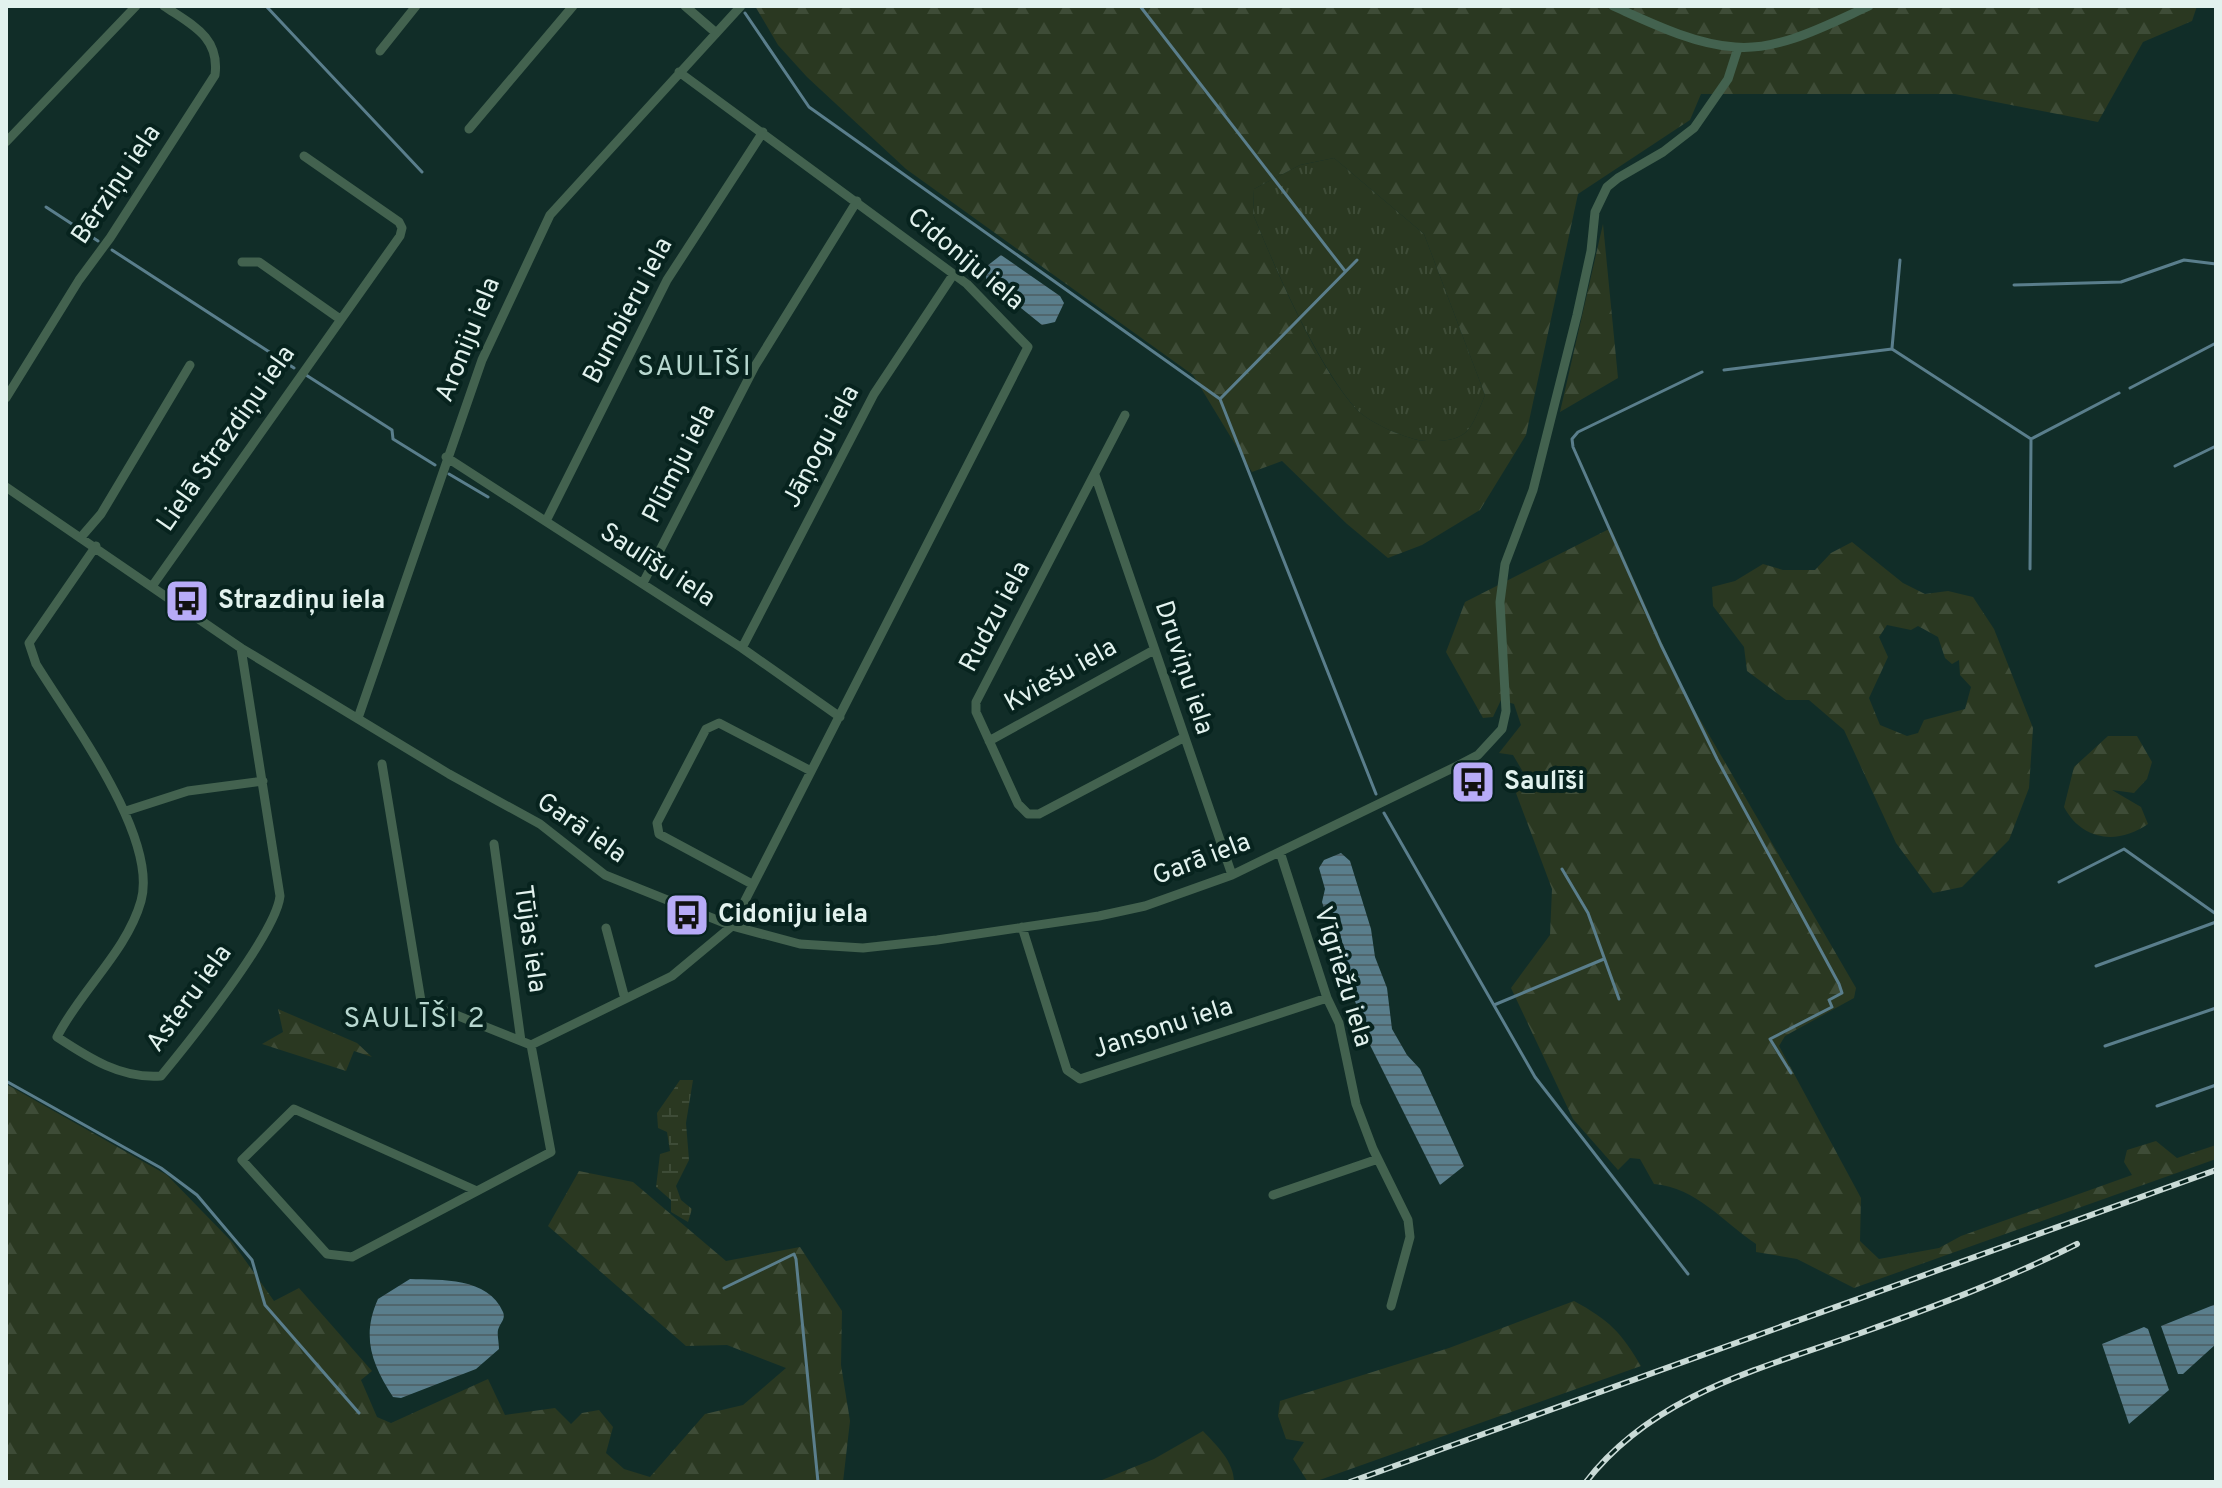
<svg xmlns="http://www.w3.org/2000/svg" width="2222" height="1488" viewBox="0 0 2222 1488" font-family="Overpass,sans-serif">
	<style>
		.grass { fill: url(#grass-tufts) }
		.forest { fill: url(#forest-firs); fill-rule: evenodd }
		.wetland { fill: url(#wetland-marsh) }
		.water { fill: url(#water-rules) }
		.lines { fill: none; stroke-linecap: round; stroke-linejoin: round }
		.stream { stroke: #5a7e8c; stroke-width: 3 }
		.minor { stroke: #43624f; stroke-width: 9 }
		.rail-casing { stroke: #c9dad6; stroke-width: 6 }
		.rail { stroke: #07231e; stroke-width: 3; stroke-dasharray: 9; stroke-linecap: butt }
		.labels { text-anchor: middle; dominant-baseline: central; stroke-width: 8; stroke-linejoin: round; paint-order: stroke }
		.street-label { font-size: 26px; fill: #e2f2ee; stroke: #07231e }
		.poi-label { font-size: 26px; font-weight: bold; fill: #e2f2ee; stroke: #07231e; text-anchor: start }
		.neighbourhood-label { font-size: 28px; letter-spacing: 2px; fill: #b7d7cf; stroke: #07231e }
	</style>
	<defs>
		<pattern id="grass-tufts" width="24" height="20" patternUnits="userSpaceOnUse" patternTransform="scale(2)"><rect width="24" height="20" fill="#2a3821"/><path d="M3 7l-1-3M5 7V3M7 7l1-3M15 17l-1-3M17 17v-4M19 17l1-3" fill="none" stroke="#3e4c37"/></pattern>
		<pattern id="forest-firs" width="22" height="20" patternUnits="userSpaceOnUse" patternTransform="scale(2)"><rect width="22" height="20" fill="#2a3821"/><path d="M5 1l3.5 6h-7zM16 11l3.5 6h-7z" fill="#3e4c37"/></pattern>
		<pattern id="wetland-marsh" width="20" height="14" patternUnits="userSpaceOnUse" patternTransform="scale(2)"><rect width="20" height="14" fill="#2a3821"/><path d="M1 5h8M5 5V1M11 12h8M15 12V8" fill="none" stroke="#3e4c37"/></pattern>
		<pattern id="water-rules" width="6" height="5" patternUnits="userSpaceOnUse" patternTransform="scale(2)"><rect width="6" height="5" fill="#5a7e8c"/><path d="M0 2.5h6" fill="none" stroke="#50666d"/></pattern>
	</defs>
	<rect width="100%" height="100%" fill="#112d28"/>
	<path class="grass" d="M1334 158 1424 234 1485 395C1470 431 1469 442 1427 441 1409 441 1368 422 1356 409 1315 361 1277 272 1253 214L1254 189 1300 165Z"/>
	<path class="forest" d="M755 6H2197L2192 21 2143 42 2098 122 1955 94H1701L1690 120 1578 194 1526 435 1480 510 1422 545 1388 558 1347 524 1282 461 1252 472 1193 375 906 169 807 77 778 45ZM1334 158 1424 234 1485 395C1470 431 1469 442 1427 441 1409 441 1368 422 1356 409 1315 362 1277 272 1253 214L1254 189 1300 165Z
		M1603 224 1618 378 1560 412Z
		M1611 528 1683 690 1856 988 1854 998 1785 1036 1779 1046 1861 1198 1860 1241 1879 1259 1939 1248 1961 1236 2132 1175 2124 1162 2127 1150 2156 1141 2177 1158 2216 1145V1159L1854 1288 1797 1259 1756 1252V1244C1722 1221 1697 1188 1654 1184L1640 1159 1630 1158 1618 1170 1573 1119 1511 988 1550 935 1552 889 1516 793 1529 782 1513 755 1499 753 1521 725 1514 704 1501 700 1493 717 1483 718 1446 652 1465 602Z
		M1852 542 1903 583 1925 594 1948 591 1973 597 1994 629 2033 728 2029 788 2009 840 1962 887 1933 893 1896 843 1844 730 1809 700H1786L1747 671 1744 647 1713 606 1712 587 1735 581 1763 564 1783 570H1815L1831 553ZM1887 625 1911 630 1918 626 1938 637 1945 658 1952 664 1959 660 1960 675 1971 687 1965 709 1924 720 1918 733 1907 736 1880 725 1869 698 1888 657 1879 637Z
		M2108 736H2137L2152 762 2147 779 2134 793 2112 790 2141 807 2148 824C2118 845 2082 841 2064 807L2074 767Z
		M278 1009 357 1043 372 1057 354 1051 346 1071 262 1044 283 1032Z
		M6 1084 167 1175 233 1243 274 1301 299 1288 372 1371 361 1380 377 1417 391 1423 488 1379 505 1415 555 1408 571 1424 582 1413 599 1410 613 1427 606 1453 624 1469 650 1477 705 1414 743 1405 786 1368 727 1345 686 1346 548 1226 579 1171 633 1182 726 1261 800 1247 842 1311 841 1365 850 1421 843 1482H6Z
		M1574 1301C1609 1320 1621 1332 1641 1366L1314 1482H1308L1293 1459 1304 1442 1286 1439 1278 1416 1280 1401 1449 1348Z
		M1203 1431C1216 1445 1234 1461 1234 1482H1097L1154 1459Z"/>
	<path class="wetland" d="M680 1080H693L686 1123 689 1160 676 1186 681 1200 692 1209 688 1222 671 1212V1200L656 1187 660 1154 670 1151 667 1132 658 1128 657 1113Z"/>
	<path class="water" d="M1001 255 1060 296 1064 303 1055 322 1042 325 986 280 987 266Z
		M1341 853 1350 861 1371 929 1375 957 1387 988 1392 1029 1407 1055 1420 1069 1464 1166 1440 1185 1369 1043 1322 902 1325 889 1319 868 1324 860Z
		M410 1279C441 1280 488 1277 503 1312 506 1319 500 1323 498 1330 497 1335 499 1343 499 1349L476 1369 401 1398 393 1397C372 1364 361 1337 378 1299Z
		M2216 1304V1344L2183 1374H2178L2161 1326Z
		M2144 1327 2148 1329 2169 1390 2129 1424 2102 1344Z"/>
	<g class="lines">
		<path class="stream" d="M266 6 422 172
			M1140 6 1345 271
			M745 13 809 107 1220 399 1376 794
			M46 207 98 241
			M112 250 294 368
			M2014 285 2121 282 2184 260 2216 264
			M1892 348 1900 260
			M1724 370 1892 349 2031 439
			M1702 372 1578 432 1572 439 1573 447 1661 645 1717 759 1839 984 1842 993 1829 1000 1832 1007 1770 1039 1791 1073
			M306 375 392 430 393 439 435 465
			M2130 388 2216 343
			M1220 399 1357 260
			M2175 466 2216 446
			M449 474 488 497
			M2030 569 2031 439 2119 393
			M1384 813 1535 1077 1688 1274
			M1562 869 1588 913 1619 999
			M2059 882 2124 849 2216 914
			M2096 966 2216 922
			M1494 1005 1604 959
			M2105 1046 2216 1008
			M6 1081 161 1168 197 1195 252 1260 265 1305 359 1413
			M2157 1106 2216 1085
			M724 1288 794 1254 796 1259 818 1482"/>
		<path class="minor" d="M685 6 715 32
			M1613 6C1651 23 1693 44 1735 47 1780 51 1829 24 1869 6
			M380 51 416 6
			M469 129 573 6
			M6 142 136 6
			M242 262H259L340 319
			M6 398 79 280 110 238 215 75C220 37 192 25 164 6
			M1125 415 976 702V712L1018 804 1028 814H1039L1183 738
			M446 457 742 648 840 717
			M1095 475 1232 875
			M6 487 241 648 449 774 540 824 605 875 732 926 800 944 863 948 937 940 1099 916 1145 906 1232 875 1457 766 1478 755 1502 729 1506 711 1500 602 1505 564 1533 490 1577 315 1591 251 1595 212 1607 187 1618 178 1663 152 1694 128 1728 79 1738 48
			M547 519 667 280 763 132
			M82 536 101 514 190 365
			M96 546 29 643 36 664C69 718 159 837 141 901 127 951 80 991 57 1037 89 1058 121 1079 161 1076 189 1042 276 934 280 896L241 648
			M643 583 755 366 857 201
			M153 585 400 236 402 228 399 222 304 156
			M742 648 874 394 953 275
			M358 718 482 360 550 215 741 6
			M989 741 1154 650
			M382 764 421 1001 531 1045
			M126 811 188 791 263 781
			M494 844 521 1041
			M1280 852 1327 998 1339 1023 1356 1104 1373 1149 1408 1220 1410 1237 1391 1306
			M752 884 659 834 657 823 706 729 719 723 811 771
			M1022 927 1067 1070 1080 1079 1327 998
			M606 928 625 999
			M477 1191 294 1109 242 1160 327 1254 352 1257 551 1152 531 1045 672 976 732 926 1028 347 967 284 679 72
			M1273 1195 1378 1159"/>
		<g class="rail-casing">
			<path id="rail" d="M1350 1482 2216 1170
				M1586 1482C1653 1395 1759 1369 1858 1334 1933 1307 2006 1280 2077 1244"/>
		</g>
		<use href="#rail" class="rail"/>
	</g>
	<defs>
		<g id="bus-square" transform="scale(2.3)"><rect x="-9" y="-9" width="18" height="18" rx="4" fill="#b7abf7" stroke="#07231e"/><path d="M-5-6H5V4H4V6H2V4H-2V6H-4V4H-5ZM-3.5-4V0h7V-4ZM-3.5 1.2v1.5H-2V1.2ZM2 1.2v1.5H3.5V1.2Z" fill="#111"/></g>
	</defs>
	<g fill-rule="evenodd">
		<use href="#bus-square" x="187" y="601"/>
		<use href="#bus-square" x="1473" y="782"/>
		<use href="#bus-square" x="687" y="915"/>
	</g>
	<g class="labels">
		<g class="street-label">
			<text transform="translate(117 185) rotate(-56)">Bērziņu iela</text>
			<text transform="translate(965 260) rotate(40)">Cidoniju iela</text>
			<text transform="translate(629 311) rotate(-62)">Bumbieru iela</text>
			<text transform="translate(469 340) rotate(-68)">Aroniju iela</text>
			<text transform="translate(227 439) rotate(-55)">Lielā Strazdiņu iela</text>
			<text transform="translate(822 447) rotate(-62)">Jāņogu iela</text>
			<text transform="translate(680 464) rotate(-63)">Plūmju iela</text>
			<text transform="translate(657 566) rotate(33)">Saulīšu iela</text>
			<text transform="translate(996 617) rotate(-62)">Rudzu iela</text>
			<text transform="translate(1183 668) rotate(72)">Druviņu iela</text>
			<text transform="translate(1061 676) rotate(-29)">Kviešu iela</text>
			<text transform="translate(581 829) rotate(35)">Garā iela</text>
			<text transform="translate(1202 860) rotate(-21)">Garā iela</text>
			<text transform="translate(529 939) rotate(82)">Tūjas iela</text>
			<text transform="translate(1342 977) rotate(73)">Vīgriežu iela</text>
			<text transform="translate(190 999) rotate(-54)">Asteru iela</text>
			<text transform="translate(1163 1029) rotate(-18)">Jansonu iela</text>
		</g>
		<g class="poi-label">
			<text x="218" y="601">Strazdiņu iela</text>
			<text x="1504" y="782">Saulīši</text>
			<text x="718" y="915">Cidoniju iela</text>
		</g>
		<g class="neighbourhood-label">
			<text x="695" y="368">SAULĪŠI</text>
			<text x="415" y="1020">SAULĪŠI 2</text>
		</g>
	</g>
	<rect width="2222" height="1488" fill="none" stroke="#e2f2ee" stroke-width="16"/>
</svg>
